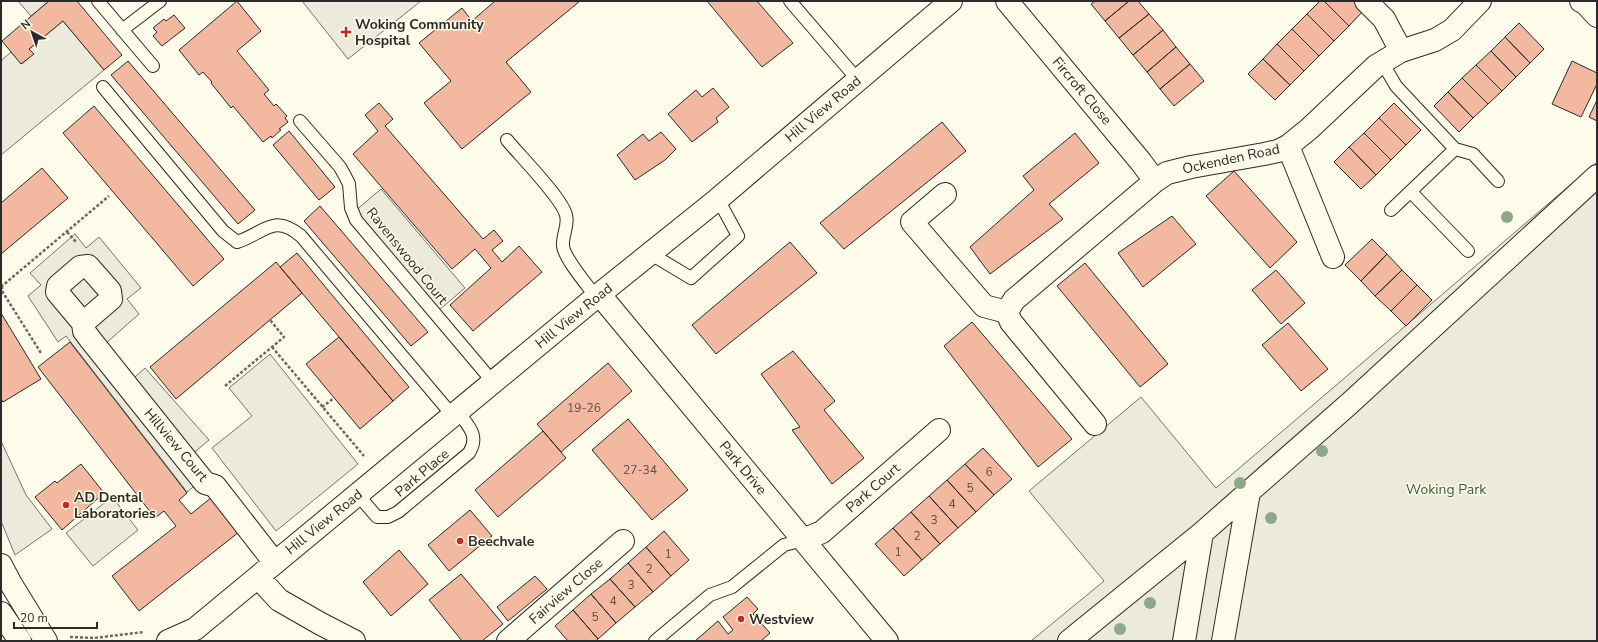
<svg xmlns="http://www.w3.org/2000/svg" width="1598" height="642" viewBox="0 0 1598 642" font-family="'Nunito Sans',sans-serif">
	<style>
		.green { fill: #ecebdb; stroke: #74746e }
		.parking { fill: #eceadb; stroke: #74746e }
		.building { fill: #f2b8a0; stroke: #2b2b2b }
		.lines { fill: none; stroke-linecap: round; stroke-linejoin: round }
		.lane-casing { stroke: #2b2b2b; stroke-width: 14 }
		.street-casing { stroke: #2b2b2b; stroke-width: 24 }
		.primary-casing { stroke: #2b2b2b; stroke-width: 24 }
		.path { stroke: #6a6964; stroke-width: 2.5; stroke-dasharray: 3 2; stroke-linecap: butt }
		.lane { stroke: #fdfbea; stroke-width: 12 }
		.street { stroke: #fdfbea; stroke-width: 22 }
		.primary { stroke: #fdfbea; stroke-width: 22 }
		.tree { fill: #8ea78a }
		.poi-dot { fill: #c62828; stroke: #fdfbea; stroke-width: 1.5 }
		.labels { text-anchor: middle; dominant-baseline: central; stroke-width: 3; stroke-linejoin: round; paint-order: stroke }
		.number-label { font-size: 12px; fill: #5d4e48 }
		.poi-label { font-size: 14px; font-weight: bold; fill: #2b2b2b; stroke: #fdfbea; text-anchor: start }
		.street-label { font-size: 14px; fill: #2b2b2b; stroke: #fdfbea }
		.park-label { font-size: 14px; fill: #34623c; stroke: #fdfbea }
	</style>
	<rect width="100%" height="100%" fill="#fdfbea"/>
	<path class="green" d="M1597 162V641H1031L1104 581 1029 491 1141 397 1216 488Z
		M270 354 358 464 276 531 212 448 252 416 229 388Z
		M1 441 26 495 52 529 15 555 1 521Z"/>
	<path class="parking" d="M18 1H49L31 16Z
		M302 1H421L348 59Z
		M63 21 104 70 1 155V61L11 52 22 64 33 54 29 49Z
		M381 189 465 288 438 311 354 212Z
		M75 234 86 248 99 237 141 288 127 299 139 314 105 344 134 378 145 368 209 440 190 456 207 476 187 492 66 336 58 342 28 296 41 285 30 273Z
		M112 497 138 530 93 566 66 533Z"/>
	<path class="building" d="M49 1H77L122 55 104 70 63 21 29 49 34 54 21 64 2 41Z
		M237 1 261 31 237 51 269 90 264 94 274 106 276 104 287 116 285 118 288 122 279 129 281 130 272 138 271 136 263 142 233 106 231 108 211 83 212 82 203 72 199 75 179 50Z
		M495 1H580L506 62 531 92 462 149 424 103 451 81 419 43 462 8 472 21Z
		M707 1H757L793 43 762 67Z
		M1095 1H1129L1105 21 1091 4Z
		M1129 1H1138L1149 14 1119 38 1105 21Z
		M1320 1H1324L1349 26 1334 41 1307 14Z
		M1324 1H1353L1363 11 1349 26Z
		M1149 14 1163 30 1133 55 1119 38Z
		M1307 14 1334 41 1319 56 1292 29Z
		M174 15 185 28 162 46 153 36 157 32 153 28 164 19 166 21Z
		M1519 23 1544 49 1530 63 1505 37Z
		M1292 29 1319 56 1304 71 1277 44Z
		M1163 30 1176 47 1147 72 1133 55Z
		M1505 37 1530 63 1516 77 1491 51Z
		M1277 44 1304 71 1290 85 1263 59Z
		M1176 47 1190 64 1160 89 1147 72Z
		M1491 51 1516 77 1502 91 1476 65Z
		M1263 59 1290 85 1275 100 1248 74Z
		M128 61 255 210 238 224 111 75Z
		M1572 61 1597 73V84L1581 117 1552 104Z
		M1190 64 1204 81 1174 106 1160 89Z
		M1476 65 1502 91 1488 104 1462 78Z
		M1462 78 1488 104 1473 118 1448 92Z
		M713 88 729 107 716 118 718 122 692 142 668 114 696 90 702 97Z
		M1448 92 1473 118 1459 132 1434 106Z
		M1597 100V121L1589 117Z
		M379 103 393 119 385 126 483 239 494 230 503 241 492 250 502 262 519 246 542 272 473 331 450 305 491 268 475 249 452 269 353 154 378 131 365 115Z
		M1394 103 1421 130 1406 145 1379 118Z
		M94 106 224 259 193 286 63 133Z
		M1379 118 1406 145 1391 160 1364 133Z
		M942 122 966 151 844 249 820 223Z
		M289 131 335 187 319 200 273 145Z
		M661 132 676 149 665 160 635 180 617 155 643 134 649 141Z
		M1075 133 1099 163 1049 204 1063 219 990 274 970 247 1034 190 1023 176Z
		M1364 133 1391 160 1376 175 1349 147Z
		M1349 147 1376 175 1361 189 1334 162Z
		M42 168 68 198 1 254V203Z
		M1234 171 1297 242 1270 268 1206 196Z
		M320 206 428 332 411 346 304 221Z
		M1172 216 1196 244 1143 287 1118 253Z
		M1372 239 1387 254 1361 281 1345 265Z
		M790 242 817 273 716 354 692 325Z
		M297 253 409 387 393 401 280 267Z
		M1387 254 1402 270 1375 296 1361 281Z
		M276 262 302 293 176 399 150 367Z
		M1085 263 1168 364 1140 387 1057 286Z
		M1276 270 1305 303 1281 324 1252 290Z
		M1402 270 1417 285 1391 311 1375 296Z
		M1417 285 1432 300 1406 326 1391 311Z
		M1 313 41 379 3 402 1 399Z
		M972 322 1072 439 1038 467 944 346Z
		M1288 323 1328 369 1301 391 1262 345Z
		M339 337 393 401 360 429 306 364Z
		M70 342 187 493 179 500 191 514 212 497 239 532 139 611 112 576 176 526 164 511 155 518 38 367Z
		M793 351 835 401 824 410 864 458 832 484 792 430 800 427 761 374Z
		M608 363 632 391 561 452 537 424Z
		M628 419 688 490 652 520 592 450Z
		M543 431 566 458 498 517 475 490Z
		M983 448 1012 479 994 495 965 464Z
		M81 464 104 493 62 530 35 497 55 481 57 483Z
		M965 464 994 495 976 512 947 480Z
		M947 480 976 512 958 528 929 496Z
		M929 496 958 528 940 544 911 512Z
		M470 510 492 536 449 571 428 545Z
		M911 512 940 544 922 560 893 528Z
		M893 528 922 560 904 576 875 544Z
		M664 531 689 560 671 576 646 547Z
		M646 547 671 576 653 592 628 563Z
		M399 550 428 584 391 616 363 582Z
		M628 563 653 592 635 607 610 579Z
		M461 574 503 624 482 641H462L429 600Z
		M535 576 547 589 508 621 497 607Z
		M610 579 635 607 616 623 591 594Z
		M591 594 616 623 598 639 573 610Z
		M747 597 758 609 753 614 770 633 761 641H695L718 621 728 634 733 630 723 617Z
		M573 610 598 639 596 641H568L555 626Z"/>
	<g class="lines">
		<g class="lane-casing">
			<path id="lane" d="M98 1 153 66
				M790 1 858 80
				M122 30 160 1
				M1382 62 1396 86 1455 149 1391 210
				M103 87 223 231 237 242C265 233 273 213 301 236L453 416
				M300 121 340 167 345 176 349 184 351 208 356 220 493 382
				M507 140C520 156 562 198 566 215 569 226 562 235 563 246 564 258 588 286 596 297
				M1455 149 1473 154 1498 181
				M1411 192 1468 251
				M651 254 691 278 738 236 718 199
				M358 495 377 517H388L398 512 469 453C480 435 468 426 458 412
				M655 641 710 595 732 587 784 545 803 540"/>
		</g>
		<g class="street-casing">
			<path id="street" d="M1007 1 1141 162 1155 181
				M1366 1 1384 19 1401 51
				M1581 1 1586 4 1597 16
				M1288 146 1333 257
				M945 194 912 222 984 306 1007 312 1011 322 1095 424
				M600 295 887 641
				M1007 312 1014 300 1155 181 1167 173 1191 167 1264 154 1278 151 1288 146 1309 129 1376 66 1401 51 1435 40 1452 30 1480 1
				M83 323 111 299 110 291 88 266 80 267 58 286 57 292 83 323 84 331 90 339 205 483 215 486 275 563
				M803 540 822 532 939 430
				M258 577 279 600 321 624 354 641
				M168 641 195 629 596 297 718 199 951 1
				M508 641 623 541
				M1069 641 1202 533 1349 404 1597 176
				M1184 641 1202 533
				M1223 641 1249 492"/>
		</g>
		<g class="primary-casing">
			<path id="primary" d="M1 565 11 584 46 641
				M1 613 20 641"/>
		</g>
		<path class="path" d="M67 232 76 242
			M1 285 2 286 109 196
			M2 286V291L41 353
			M272 347 364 456
			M225 386 284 337 270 320
			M322 407 334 398
			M70 637 94 638 144 632"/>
		<use href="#lane" class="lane"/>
		<use href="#street" class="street"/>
		<use href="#primary" class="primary"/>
	</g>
	<g class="tree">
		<circle cx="1507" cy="217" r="6"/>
		<circle cx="1322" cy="451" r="6"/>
		<circle cx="1240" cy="483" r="6"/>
		<circle cx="1271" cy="518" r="6"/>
		<circle cx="1150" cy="603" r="6"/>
		<circle cx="1120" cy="629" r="6"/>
	</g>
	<g class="poi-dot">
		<path d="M344 26h4v4h4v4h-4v4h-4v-4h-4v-4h4z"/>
		<circle cx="66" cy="505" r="4"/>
		<circle cx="460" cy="541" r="4"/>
		<circle cx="741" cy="619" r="4"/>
	</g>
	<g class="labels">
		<g class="number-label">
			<text x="584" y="408">19-26</text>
			<text x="640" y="470">27-34</text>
			<text x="989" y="472">6</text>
			<text x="970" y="488">5</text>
			<text x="952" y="504">4</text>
			<text x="934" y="520">3</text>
			<text x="917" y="536">2</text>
			<text x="898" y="552">1</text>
			<text x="668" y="554">1</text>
			<text x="649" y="569">2</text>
			<text x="631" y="585">3</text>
			<text x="613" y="601">4</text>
			<text x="595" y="617">5</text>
		</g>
		<g class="poi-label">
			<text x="355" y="24">Woking Community<tspan x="355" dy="16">Hospital</tspan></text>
			<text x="74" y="497">AD Dental<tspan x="74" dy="16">Laboratories</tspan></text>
			<text x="468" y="541">Beechvale</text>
			<text x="749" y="619">Westview</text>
		</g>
		<g class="street-label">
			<text transform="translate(1082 91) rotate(50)">Fircroft Close</text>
			<text transform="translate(823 109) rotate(-40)">Hill View Road</text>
			<text transform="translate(1231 159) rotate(-12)">Ockenden Road</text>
			<text transform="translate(407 256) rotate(51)">Ravenswood Court</text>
			<text transform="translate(574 316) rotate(-39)">Hill View Road</text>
			<text transform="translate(176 445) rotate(50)">Hillview Court</text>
			<text transform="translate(743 468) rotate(50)">Park Drive</text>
			<text transform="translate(422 473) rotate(-40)">Park Place</text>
			<text transform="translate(873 488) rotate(-41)">Park Court</text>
			<text transform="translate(324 522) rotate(-39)">Hill View Road</text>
			<text transform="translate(566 591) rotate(-41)">Fairview Close</text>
		</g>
		<g class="park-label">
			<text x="1446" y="489">Woking Park</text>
		</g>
	</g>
	<rect width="1598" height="642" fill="none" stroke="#2b2b2b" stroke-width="4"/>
	<g transform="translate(32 32) rotate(320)" stroke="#fdfbea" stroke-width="3" paint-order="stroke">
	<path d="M0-3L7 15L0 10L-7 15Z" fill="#2b2b2b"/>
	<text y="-6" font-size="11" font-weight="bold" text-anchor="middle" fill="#2b2b2b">N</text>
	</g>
	<path d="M14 622v6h83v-6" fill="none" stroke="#2b2b2b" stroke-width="2"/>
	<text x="20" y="622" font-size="12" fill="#2b2b2b" stroke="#fdfbea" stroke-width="3" paint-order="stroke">20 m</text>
</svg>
